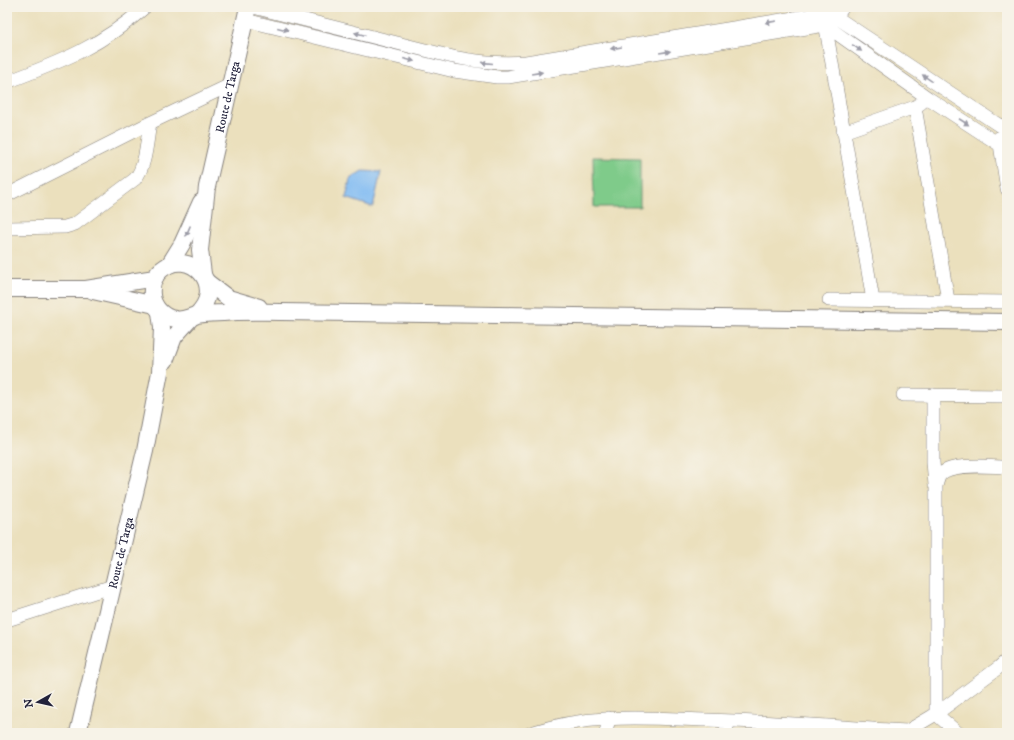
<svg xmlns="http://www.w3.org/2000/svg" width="1014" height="740" viewBox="0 0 1014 740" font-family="'IM FELL DW Pica',serif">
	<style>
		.green { fill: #7fcb8a; stroke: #507662 }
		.water { fill: #82bcf3; stroke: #526f97 }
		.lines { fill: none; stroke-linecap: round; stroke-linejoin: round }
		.minor-casing { stroke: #86817c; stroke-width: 14 }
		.major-casing { stroke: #86817c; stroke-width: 18 }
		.minor { stroke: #fff; stroke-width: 13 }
		.major { stroke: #fff; stroke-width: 16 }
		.oneway { fill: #9c9ca7 }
		.labels { text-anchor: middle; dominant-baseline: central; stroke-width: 3; stroke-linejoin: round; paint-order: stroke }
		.street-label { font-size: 12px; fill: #22223b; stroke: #f7f3e8 }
	</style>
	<rect width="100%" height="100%" fill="#f7f3e8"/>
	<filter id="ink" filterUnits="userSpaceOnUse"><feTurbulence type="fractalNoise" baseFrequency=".025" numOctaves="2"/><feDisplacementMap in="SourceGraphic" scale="8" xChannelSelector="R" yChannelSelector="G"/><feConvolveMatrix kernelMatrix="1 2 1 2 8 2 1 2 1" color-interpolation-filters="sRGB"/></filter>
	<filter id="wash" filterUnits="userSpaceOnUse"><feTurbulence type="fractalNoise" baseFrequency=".012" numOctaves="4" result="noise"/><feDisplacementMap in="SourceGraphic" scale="16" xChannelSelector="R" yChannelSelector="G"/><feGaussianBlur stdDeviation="0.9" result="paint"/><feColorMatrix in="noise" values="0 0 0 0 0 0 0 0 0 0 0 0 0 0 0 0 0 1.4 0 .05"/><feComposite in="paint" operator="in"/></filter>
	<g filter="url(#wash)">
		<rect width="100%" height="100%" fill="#ebe0bd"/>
		<path class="green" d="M593 157 640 158V207H594Z"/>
		<path class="water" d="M362 171 381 172 373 207 346 198 350 179Z"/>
	</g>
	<g filter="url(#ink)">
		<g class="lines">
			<g class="minor-casing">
				<path id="minor" d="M253 7 453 57C478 62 501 64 526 62L824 13 836 17 997 124 1004 127H1007
					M824 17 873 300
					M245 20 454 71 497 77H508L825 25 836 17 843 7
					M825 25 928 98 1000 145H1007
					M7 82C60 62 102 46 145 7
					M915 107 948 300
					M843 132 915 107 921 103
					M999 138 1007 189
					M7 195 150 123 230 85
					M7 228 65 227 75 224 135 179C146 167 147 139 150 123
					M829 300 1007 302
					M903 395 1007 396
					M933 395V462L935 485
					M7 620 113 586
					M531 733C590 713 645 718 706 720 773 722 840 727 907 731
					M606 733 609 718
					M725 733 729 721
					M904 733 936 714 998 668 1007 660
					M958 733 936 714V486C937 483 938 478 940 475 951 462 992 467 1007 467"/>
			</g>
			<g class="major-casing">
				<g id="major">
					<path d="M169 265 182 244 201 202"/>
					<path id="s1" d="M203 274 200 250 207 187 248 7"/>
					<path d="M207 282 228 298 259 307"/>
					<path d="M7 289H86L155 278"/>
					<path d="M93 291 155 305"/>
					<path d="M195 316C229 286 188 246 161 270 154 276 151 286 152 295 153 307 163 317 175 319 183 321 188 317 196 315 204 314 214 313 223 313 242 311 261 312 281 312L1007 322"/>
					<path d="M165 361 174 337 192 317"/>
					<path id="s2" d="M78 733 145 451 160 372 162 328 160 312"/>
				</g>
			</g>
			<use href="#minor" class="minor"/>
			<use href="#major" class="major"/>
		</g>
		<defs><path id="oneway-solid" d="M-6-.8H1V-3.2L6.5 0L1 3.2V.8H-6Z"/></defs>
		<g class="oneway">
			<use href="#oneway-solid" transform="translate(771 22) rotate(171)"/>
			<use href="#oneway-solid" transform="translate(283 29) rotate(14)"/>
			<use href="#oneway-solid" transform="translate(360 34) rotate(-166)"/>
			<use href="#oneway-solid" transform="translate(616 48) rotate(171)"/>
			<use href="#oneway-solid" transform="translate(857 48) rotate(35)"/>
			<use href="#oneway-solid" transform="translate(665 52) rotate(-9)"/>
			<use href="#oneway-solid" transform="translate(409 60) rotate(14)"/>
			<use href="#oneway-solid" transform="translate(487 63) rotate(-175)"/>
			<use href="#oneway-solid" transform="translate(537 73) rotate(-9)"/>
			<use href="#oneway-solid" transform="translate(927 78) rotate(-146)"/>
			<use href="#oneway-solid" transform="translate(964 122) rotate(33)"/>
			<use href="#oneway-solid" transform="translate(188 231) rotate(113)"/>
		</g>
	</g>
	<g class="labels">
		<g class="street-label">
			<text stroke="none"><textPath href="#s1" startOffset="180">Route de Targa</textPath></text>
			<text stroke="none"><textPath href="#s2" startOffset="185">Route de Targa</textPath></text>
		</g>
	</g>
	<rect width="1014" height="740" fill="none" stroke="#f7f3e8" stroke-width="24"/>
	<g transform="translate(38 702) rotate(262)" stroke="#f7f3e8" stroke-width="3" paint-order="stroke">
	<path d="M0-3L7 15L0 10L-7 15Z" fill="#22223b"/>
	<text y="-6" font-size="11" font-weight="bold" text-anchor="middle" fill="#22223b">N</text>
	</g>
</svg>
